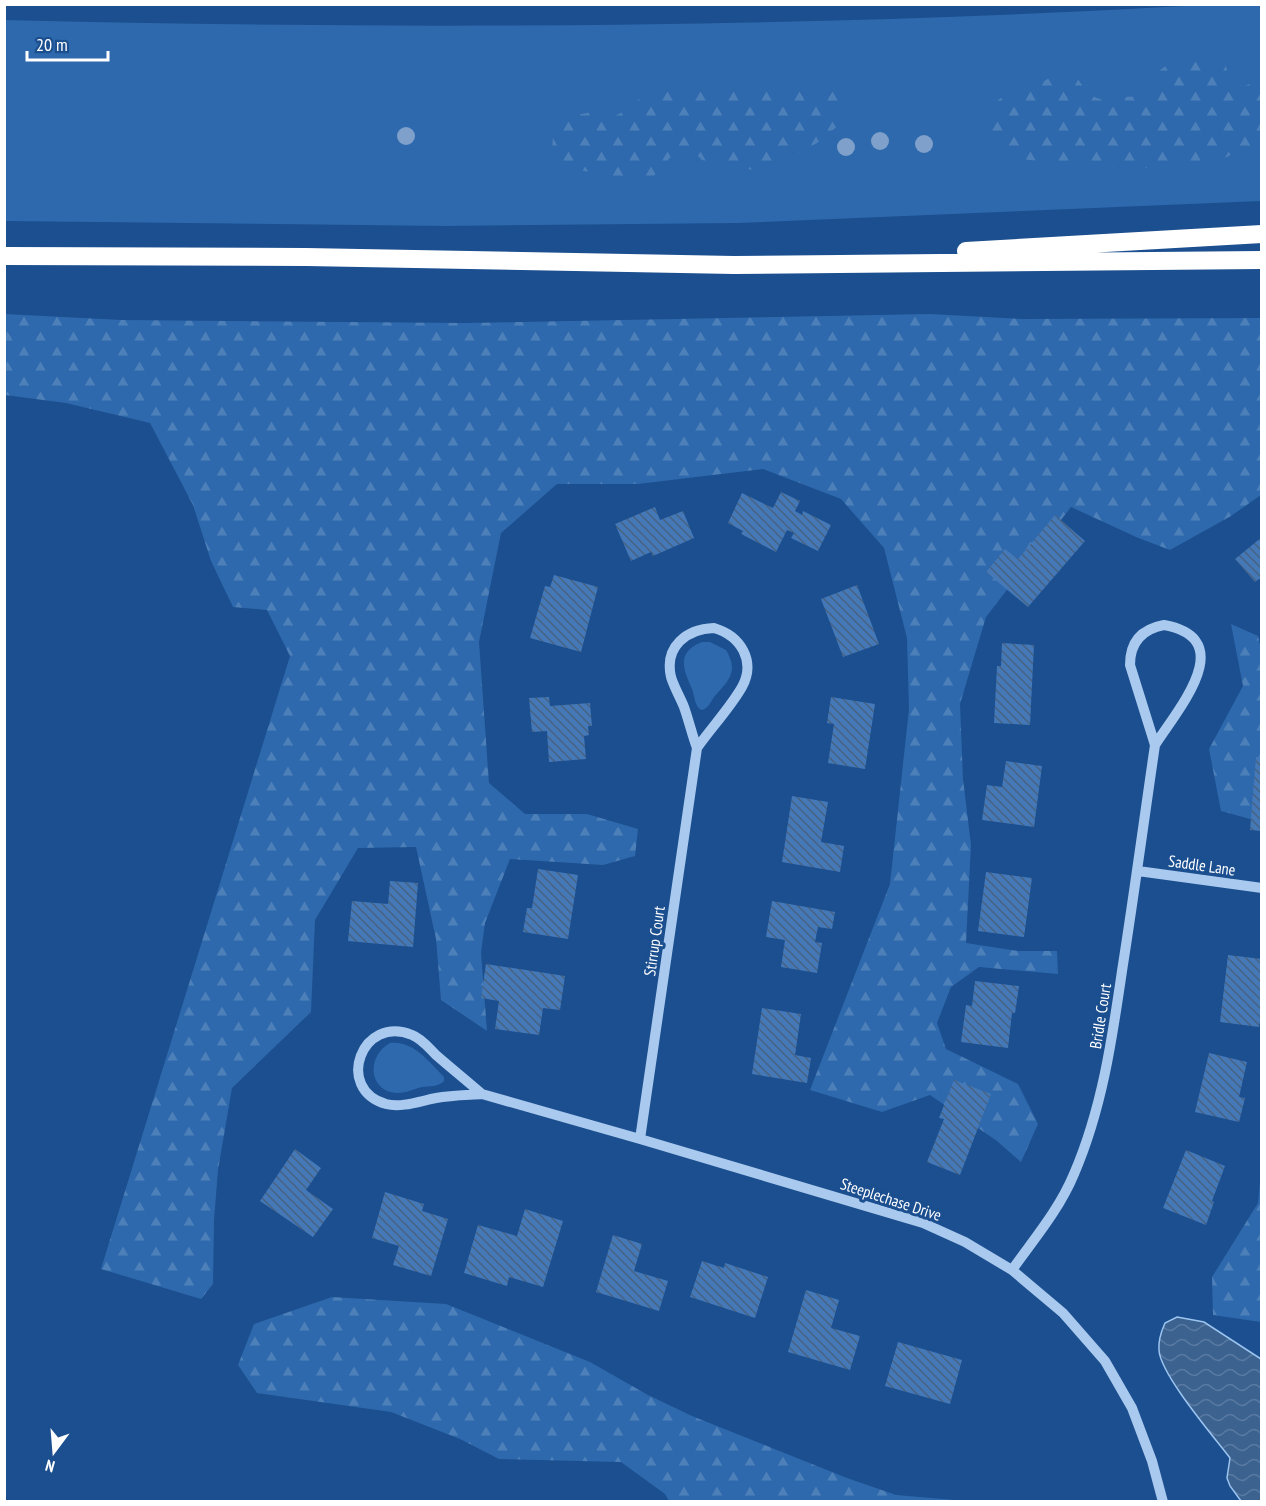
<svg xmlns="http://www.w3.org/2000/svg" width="1266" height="1506" viewBox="0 0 1266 1506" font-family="'PT Sans Narrow',sans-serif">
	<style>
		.green { fill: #2e69ad }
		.forest { fill: url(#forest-firs) }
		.water { fill: url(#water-waves); stroke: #9cc4f0; stroke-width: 1.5 }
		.building { fill: url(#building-back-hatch) }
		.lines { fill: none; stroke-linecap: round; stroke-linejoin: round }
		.minor { stroke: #a9c9ee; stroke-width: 10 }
		.highway { stroke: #fff; stroke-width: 18 }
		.tree { fill: #7ea0ca }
		.labels { text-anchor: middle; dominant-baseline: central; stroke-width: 6; stroke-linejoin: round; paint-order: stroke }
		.street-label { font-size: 16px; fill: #fff; stroke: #1b4f8f }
	</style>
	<defs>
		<pattern id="forest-firs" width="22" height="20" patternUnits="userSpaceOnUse" patternTransform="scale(1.5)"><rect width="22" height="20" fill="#2e69ad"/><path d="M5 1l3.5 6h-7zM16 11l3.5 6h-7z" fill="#4d80b9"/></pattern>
		<pattern id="water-waves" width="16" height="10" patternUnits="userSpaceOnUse" patternTransform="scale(1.5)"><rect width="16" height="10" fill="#3c6290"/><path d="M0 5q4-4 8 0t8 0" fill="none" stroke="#597aa1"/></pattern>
		<pattern id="building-back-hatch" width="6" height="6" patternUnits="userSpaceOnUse" patternTransform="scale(1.5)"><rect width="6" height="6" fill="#4478b7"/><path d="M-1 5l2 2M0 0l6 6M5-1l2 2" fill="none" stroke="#486282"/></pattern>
	</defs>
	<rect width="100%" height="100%" fill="#1b4f8f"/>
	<path class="green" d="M1203 5H1261V201L738 223 444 226 5 221V20C404 30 804 28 1203 5Z
		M702 642H710L726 650C739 672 729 680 714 697 710 703 708 709 701 710 694 705 695 697 692 689 683 669 676 652 702 642Z
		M390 1043C414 1041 428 1061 444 1077V1081C438 1087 430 1086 422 1087 414 1089 406 1093 399 1093 369 1093 365 1057 390 1043Z"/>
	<path class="forest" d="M1198 58 1223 60 1227 69 1226 77 1232 85 1244 86 1261 80V141L1218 161 1136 169 1043 162 1009 157 994 146 989 116 995 102 1013 90 1034 88 1055 74 1077 78 1089 95 1100 99 1139 96 1153 84 1159 71 1171 62Z
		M801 86 839 93 847 107 839 125 817 143 768 169 730 170 702 160 692 150C662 150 668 173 648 178 635 182 571 170 560 163 557 161 554 156 552 152L553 135 566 117 592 112 615 116 634 106 641 96 656 88Z
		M4 314 122 320 465 323 930 314 1022 319 1261 318V495L1231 516 1170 550 1136 537 1071 507 986 617 960 704 963 779 971 845 966 943 1018 951H1057L1058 974 979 967 951 987 937 1023 946 1049 1018 1084 1038 1124 1021 1162 997 1141 930 1095 882 1112 810 1090 890 884 909 709 907 638 884 548 841 499 763 469 638 484H557L501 533 479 642 489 783 525 814H587L638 829 635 856 603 865 510 859 485 923 481 953 487 1031 441 1000 436 939 416 847 358 848 315 920 311 1012 232 1088 218 1170 214 1220 213 1284 201 1299 101 1269 290 656 267 610 233 607 211 561 193 505 150 423 66 403 5 395Z
		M1231 624 1258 636 1261 649V822L1221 811 1209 749 1243 686Z
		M1261 1171V1322L1213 1315 1212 1277 1258 1203Z
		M332 1297 446 1304 590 1362 648 1395 692 1416 847 1478 896 1495 966 1501H669L665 1494 621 1462 499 1459 460 1439 391 1412 257 1393 238 1365 254 1324Z"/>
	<path class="water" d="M1177 1317 1204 1322 1261 1359V1501H1241L1230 1486 1227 1478 1230 1458C1214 1437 1160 1374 1159 1350 1158 1340 1161 1332 1165 1323Z"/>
	<path class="building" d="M781 492 800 501 795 511 802 515 803 511 831 525 818 551 791 538 794 533 787 530 776 552 741 534 743 531 728 523 742 493 773 508Z
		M655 507 660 520 683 511 694 538 653 556 651 552 631 561 615 524Z
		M1055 515 1085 541 1028 607 986 572 1005 549 1018 559Z
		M1262 537V577L1255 582 1235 559Z
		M554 575 598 587 581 652 530 638 545 586 550 587Z
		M857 585 879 644 843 657 821 599Z
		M1002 643 1034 645 1030 725 994 723 997 666H1001Z
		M549 697 550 706 590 703 592 726H588L589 735 584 736 586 759 549 762 547 731 532 732 529 698Z
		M831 697 875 704 865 769 828 763 834 724 827 723Z
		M1256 757 1262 758V831L1250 830Z
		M1006 761 1042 766 1034 827 982 820 987 785 1002 787Z
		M792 796 828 802 821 842 844 846 840 872 782 862Z
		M538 869 578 875 568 939 523 932 527 908H532Z
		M986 872 1032 878 1024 937 978 931Z
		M390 881 418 883 413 947 348 941 352 901 388 904Z
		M772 901 835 912 832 929 818 927 815 942 822 943 817 973 781 967 785 940 766 937Z
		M1228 955 1262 959V1008L1259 1027 1220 1022Z
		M486 964 565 976 560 1010 543 1008 539 1035 495 1029 499 1001 481 998Z
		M975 981 1019 986 1015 1013H1012L1008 1048 961 1042 966 1005 972 1006Z
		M762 1008 801 1014 795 1055 811 1058 807 1083 752 1074Z
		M1209 1053 1247 1062 1239 1097 1245 1098 1239 1122 1195 1112Z
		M954 1080 991 1094 960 1175 927 1162 944 1119 939 1118Z
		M295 1149 321 1168 306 1190 333 1209 313 1237 260 1201Z
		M1186 1150 1225 1166 1212 1201 1214 1202 1206 1225 1163 1208Z
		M385 1192 424 1204 422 1211 448 1219 431 1276 393 1265 399 1246 372 1238Z
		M525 1209 563 1221 543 1287 509 1277 507 1286 464 1273 478 1225 517 1236Z
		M613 1235 642 1244 634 1271 668 1281 659 1311 596 1292Z
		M702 1261 724 1268 725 1263 768 1277 755 1318 690 1297Z
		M806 1290 839 1300 831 1328 860 1336 850 1370 788 1352Z
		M898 1342 962 1360 950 1404 885 1386Z"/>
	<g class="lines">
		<path class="minor" d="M1164 625C1240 639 1178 709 1155 745L1130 665C1130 642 1142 629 1164 625Z
			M714 628C741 636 756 661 742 687 730 708 711 728 697 748 692 735 689 721 684 707 680 697 674 687 671 677 664 646 687 629 714 628Z
			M1138 871 1262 888
			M482 1094C467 1081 451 1068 436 1055 429 1048 421 1038 412 1035 362 1014 334 1089 386 1104 402 1108 420 1101 436 1098 451 1095 467 1095 482 1094L640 1139 923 1223 965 1242 1012 1270 1063 1313 1105 1361 1132 1408 1152 1461 1163 1502
			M640 1139 697 748
			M1012 1270C1034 1239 1059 1210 1074 1174 1102 1109 1112 1040 1122 971 1134 895 1144 820 1155 745"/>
		<path class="highway" d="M966 251 1262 234
			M4 256 306 257 734 265 1262 260"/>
	</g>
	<g class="tree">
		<circle cx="406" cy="136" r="9"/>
		<circle cx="880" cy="141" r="9"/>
		<circle cx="924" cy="144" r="9"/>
		<circle cx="846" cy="147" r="9"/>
	</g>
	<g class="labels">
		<g class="street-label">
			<text transform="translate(1202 865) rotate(8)">Saddle Lane</text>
			<text transform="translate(654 941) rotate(-82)">Stirrup Court</text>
			<text transform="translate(1100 1016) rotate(-81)">Bridle Court</text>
			<text transform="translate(891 1199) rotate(18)">Steeplechase Drive</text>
		</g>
	</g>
	<rect width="1266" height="1506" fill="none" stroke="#ffffff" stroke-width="12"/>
	<g transform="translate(54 1452) rotate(196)" stroke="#1b4f8f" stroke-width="4.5" paint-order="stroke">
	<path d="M0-4.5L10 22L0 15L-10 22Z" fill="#ffffff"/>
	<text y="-9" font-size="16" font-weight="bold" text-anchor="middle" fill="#ffffff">N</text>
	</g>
	<path d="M27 51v9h81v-9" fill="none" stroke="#ffffff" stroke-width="3"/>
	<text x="36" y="51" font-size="18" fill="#ffffff" stroke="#1b4f8f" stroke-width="4.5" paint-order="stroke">20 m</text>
</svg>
